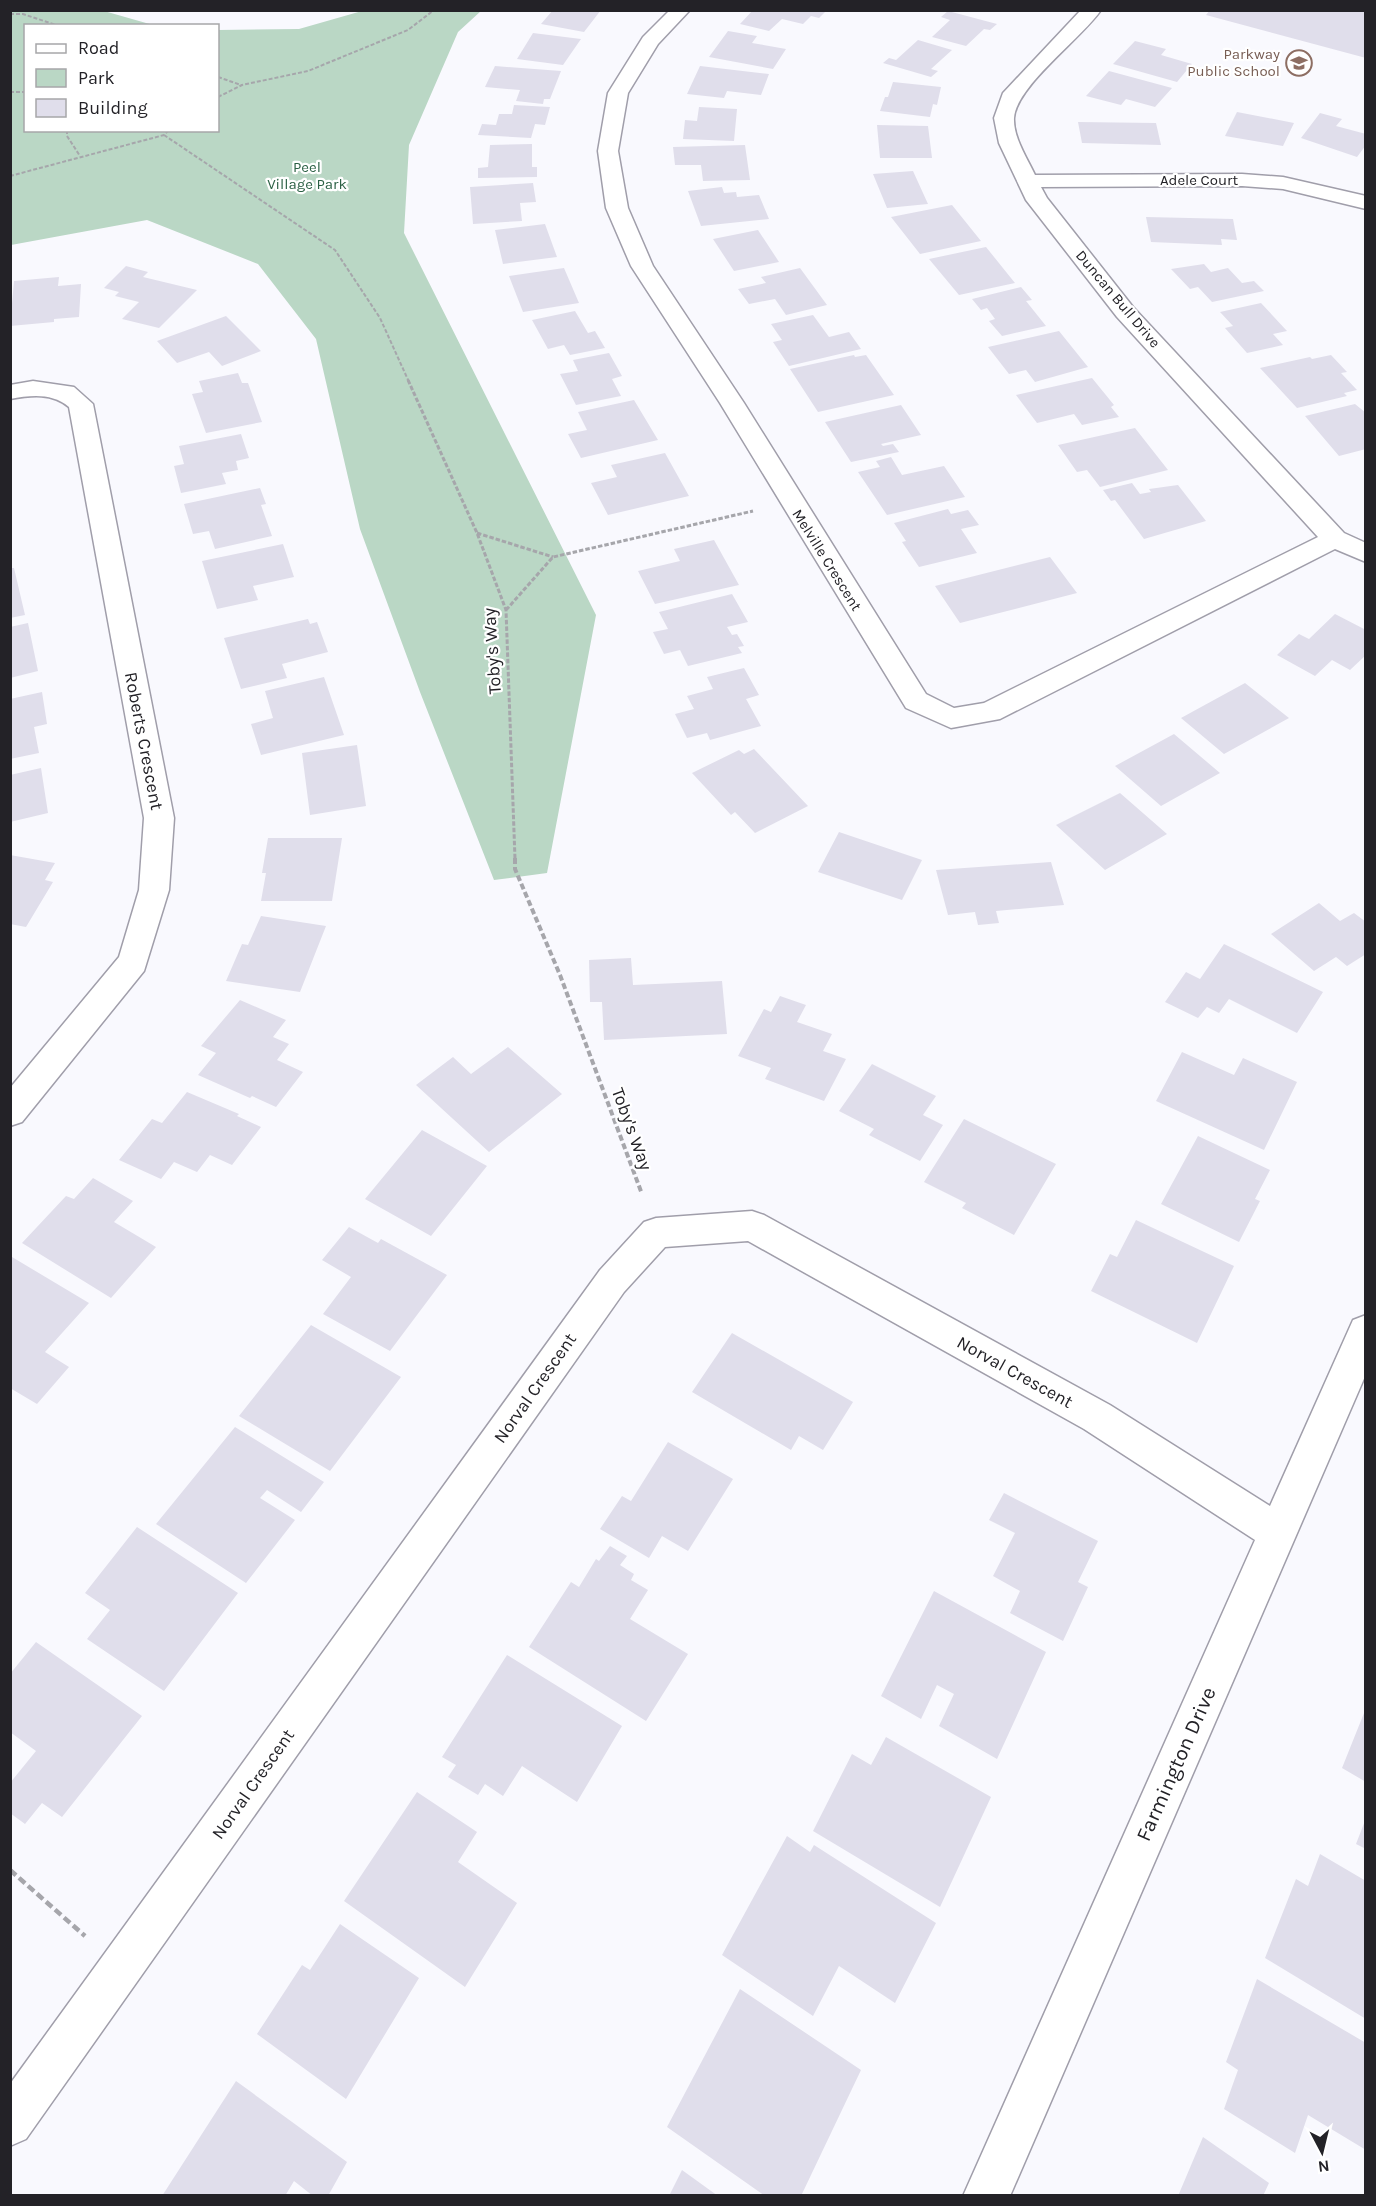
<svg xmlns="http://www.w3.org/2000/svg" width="1376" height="2206" viewBox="0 0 1376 2206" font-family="Karla,sans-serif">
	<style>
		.green { fill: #bad7c5 }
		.building { fill: #e0deeb }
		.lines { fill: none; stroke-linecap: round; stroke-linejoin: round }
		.minor-casing { stroke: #a09eaa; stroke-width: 3 }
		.path-far3 { stroke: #a6a6ab; stroke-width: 2; stroke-dasharray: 4 2; stroke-linecap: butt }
		.path-far2 { stroke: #a6a6ab; stroke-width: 3; stroke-dasharray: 4.5 2; stroke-linecap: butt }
		.path-far1 { stroke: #a6a6ab; stroke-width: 4; stroke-dasharray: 6 3; stroke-linecap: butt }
		.path { stroke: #a6a6ab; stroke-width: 4.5; stroke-dasharray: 8 4; stroke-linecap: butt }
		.minor { fill: #fff; fill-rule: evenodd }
		.labels { text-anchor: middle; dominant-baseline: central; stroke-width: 4.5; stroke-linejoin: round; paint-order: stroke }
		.far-education-label { font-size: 15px; fill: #785e54; stroke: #fff; text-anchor: end }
		.far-park-label { font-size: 15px; fill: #2b6044; stroke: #fff }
		.far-street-label { font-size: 15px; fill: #232227; stroke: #fff }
		.street-label { font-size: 18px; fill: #232227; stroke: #fff }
		.near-street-label { font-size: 21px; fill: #232227; stroke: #fff }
	</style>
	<rect width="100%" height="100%" fill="#f9f9fe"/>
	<path class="green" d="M11 10 104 11 153 25 26 26V130H218V30L299 29 362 11H481L458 32 409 145 404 233 596 615 547 873 494 880 420 692 360 529 316 339 258 264 147 220 11 245Z"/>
	<path class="building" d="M553 10H601L584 32 541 24Z
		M753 10H820L825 12 819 18 811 16 803 24 782 19 769 31 740 24Z
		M1210 10H1366V58L1206 15Z
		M948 11 997 24 990 30 984 29 966 46 932 37 950 20 941 17Z
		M728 31 757 36 752 43 786 49 773 69 709 57Z
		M533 33 581 39 563 65 517 59Z
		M918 40 952 50 931 69 938 71 931 77 883 63 889 58 896 60Z
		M1135 41 1166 49 1161 55 1192 64 1177 82 1113 64Z
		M495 66 561 71 550 99H544L543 104 516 101 520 90 485 87Z
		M700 66 769 74 761 95 727 91 724 98 687 94Z
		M1109 71 1172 88 1155 107 1126 99 1121 105 1086 96Z
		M893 82 941 87 937 105 933 104 930 117 880 111 885 97H888Z
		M514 105 550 107 545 125 535 124 531 138 478 135 482 124 496 125 499 114H512Z
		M699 107 737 109 734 141 683 139 685 120 697 121Z
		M1237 112 1294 123 1283 146 1225 136Z
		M1320 113 1342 119 1336 126 1366 134V145L1357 157 1301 138Z
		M1078 122 1156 123 1161 145 1082 143Z
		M877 125 928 126 932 158H880Z
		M532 144V167H537V177L478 178V168L488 167 490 145Z
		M745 145 750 180 703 181 701 165H675L673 147Z
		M913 171 928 204 887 208 873 174Z
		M533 183 536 202 520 203 522 221 473 224 470 187Z
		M722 187 724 193 736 192 737 197 759 195 769 219 701 226 688 191Z
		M952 205 981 241 920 254 891 217Z
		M1146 217 1233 219 1237 240 1221 239 1222 245 1151 242Z
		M545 224 557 257 503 264 495 230Z
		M758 230 779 262 734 271 713 239Z
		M986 247 1015 283 959 295 929 259Z
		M1204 264 1211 272 1228 268 1242 283 1254 281 1264 291 1212 302 1198 287 1190 289 1171 269Z
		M126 266 148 272 143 277 197 290 159 328 122 319 139 302 115 296 119 292 104 288Z
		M564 268 579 303 523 312 509 276Z
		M800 268 827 305 786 315 775 299 749 304 738 289 766 283 761 277Z
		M59 277 58 286 81 284 79 317 54 319V322L10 326 14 281Z
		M1021 287 1032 300 1026 301 1046 326 1002 336 989 321 995 319 987 308 981 310 972 299Z
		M1261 303 1287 331 1273 334 1283 345 1247 353 1225 328 1233 326 1220 312Z
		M575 311 588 333 595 331 605 348 570 355 564 345 548 349 532 320Z
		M813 315 829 337 849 332 861 349 789 366 773 342 782 340 771 324Z
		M226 316 261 351 222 366 209 352 177 363 157 341Z
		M1059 331 1088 367 1035 382 1026 370 1009 374 988 347Z
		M609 353 622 376 612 379 621 396 576 405 560 374 578 371 573 360Z
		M854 355 855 357 866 355 894 395 818 412 790 369Z
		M1331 355 1347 372 1341 373 1357 390 1344 393 1347 396 1297 408 1260 368 1310 357 1312 359Z
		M238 373 242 383H248L262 422 206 433 192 394 203 392 199 381Z
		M1092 378 1114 405 1111 407 1119 417 1082 425 1074 414 1037 423 1016 395Z
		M634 400 658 440 581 458 568 434 587 430 578 412Z
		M1355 404 1366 413V449L1339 456 1305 416Z
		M901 405 921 435 881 444 883 446 893 444 899 452 851 462 825 422Z
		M1135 428 1168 470 1100 487 1087 470 1077 472 1058 445Z
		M241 434 249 458 236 461 238 470 222 473 226 484 181 493 174 466 184 464 179 446Z
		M665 453 689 496 608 515 591 483 617 477 611 465Z
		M891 457 902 475 944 466 965 497 887 515 858 472 880 467 876 461Z
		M1132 483 1140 494 1151 492 1149 489 1178 485 1206 521 1144 539 1115 500 1111 501 1103 490Z
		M260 488 266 504 261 505 272 536 215 549 209 531 193 534 184 504Z
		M948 509 951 514 968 510 979 525 961 529 977 553 919 567 902 542 906 541 894 523Z
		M714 540 739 585 655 604 638 571 680 561 674 549Z
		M283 544 294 577 253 586 258 600 217 609 202 561Z
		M1050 557 1077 593 960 623 935 586Z
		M10 568H14L25 615 10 618Z
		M732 594 748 622 727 627 732 635 737 634 744 646 738 647 742 653 688 666 680 650 664 654 653 632 668 629 659 612Z
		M1335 614 1366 630V655L1350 670 1332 660 1315 676 1277 655 1299 634 1309 639Z
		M308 619 310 624 317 622 328 652 282 664 287 678 241 689 224 638Z
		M28 623 38 671 10 678V627Z
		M744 668 759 695 746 699 761 726 710 740 707 733 687 738 675 714 694 709 687 696 713 689 707 677Z
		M324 677 344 735 261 755 251 724 273 718 265 691Z
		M1245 683 1289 718 1224 754 1181 718Z
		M42 692 47 724 34 727 39 753 10 759V699Z
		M1174 734 1220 773 1161 806 1115 766Z
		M357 745 366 806 310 815 302 753Z
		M754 749 808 806 755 833 735 812 731 815 692 773 739 750 744 754Z
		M41 768 48 813 10 822V775Z
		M1120 793 1167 834 1105 870 1056 825Z
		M839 832 922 860 902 900 818 872Z
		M268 838H342L332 901H261L266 873H262Z
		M10 855 55 863 45 880 53 882 26 927 10 924Z
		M1051 862 1064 905 996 911 999 923 978 925 975 912 948 915 936 870Z
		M1319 903 1340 921 1354 913 1366 922V954L1347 966 1336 957 1314 971 1271 934Z
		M261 916 326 926 300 992 226 981 242 944 248 945Z
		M1224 944 1323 992 1297 1033 1229 999 1219 1013 1207 1007 1198 1018 1165 1002 1186 972 1200 979Z
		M631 958 633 985 722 981 727 1034 604 1040 602 1002H590L589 960Z
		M780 996 806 1005 797 1022 832 1034 823 1051 846 1059 824 1101 765 1079 771 1068 738 1056 764 1009 771 1012Z
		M240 1000 286 1020 273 1037 289 1044 277 1060 303 1072 276 1107 252 1096 250 1098 198 1075 216 1053 201 1046Z
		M508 1047 562 1094 489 1152 416 1085 453 1057 471 1074Z
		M1182 1052 1234 1075 1243 1058 1297 1082 1264 1150 1156 1101Z
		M872 1064 936 1096 923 1115 943 1125 920 1161 869 1135 874 1129 839 1111Z
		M187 1092 239 1114 237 1116 261 1127 232 1165 210 1155 197 1172 174 1162 161 1179 119 1160 152 1119 162 1123Z
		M964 1119 1056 1164 1014 1235 962 1208 966 1203 924 1182Z
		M422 1130 487 1166 431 1236 365 1199Z
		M1198 1136 1270 1170 1255 1199 1260 1201 1239 1242 1161 1204Z
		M93 1178 133 1201 114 1222 156 1247 111 1298 22 1243 66 1196 74 1199Z
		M1136 1220 1234 1266 1197 1343 1091 1291 1110 1254 1117 1257Z
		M349 1227 378 1243 381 1239 447 1275 390 1351 323 1314 351 1277 322 1260Z
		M12 1257 89 1303 45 1352 69 1367 37 1404 10 1388Z
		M311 1325 401 1377 330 1471 239 1416Z
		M732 1333 853 1402 823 1450 799 1436 791 1450 692 1392Z
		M235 1427 324 1482 301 1512 267 1490 260 1498 295 1520 246 1583 156 1524Z
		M668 1442 733 1479 688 1551 662 1536 649 1558 600 1529 622 1496 631 1501Z
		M1004 1493 1098 1541 1078 1582 1088 1587 1063 1641 1010 1613 1020 1591 993 1576 1015 1533 989 1520Z
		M137 1527 238 1593 164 1691 87 1639 110 1610 85 1593Z
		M610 1546 627 1556 620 1565 634 1574 631 1580 648 1590 630 1619 688 1654 646 1721 529 1647 571 1582 579 1587 596 1559 599 1561Z
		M934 1591 1046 1652 997 1759 939 1726 954 1694 937 1685 921 1719 881 1696Z
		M36 1642 142 1716 62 1817 42 1803 25 1824 10 1813V1783L36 1751 10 1732V1674Z
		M507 1655 622 1726 577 1802 522 1766 503 1796 485 1784 478 1795 448 1777 456 1765 442 1757Z
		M1366 1708V1782L1342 1768Z
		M886 1737 991 1797 940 1907 813 1831 852 1754 871 1765Z
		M417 1792 477 1832 458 1862 517 1903 465 1987 344 1901Z
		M1366 1818V1849L1356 1844Z
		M787 1836 810 1852 814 1845 936 1923 895 2003 839 1966 813 2016 722 1955Z
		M1320 1854 1366 1881V2019L1265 1958 1296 1879 1308 1886Z
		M340 1924 419 1978 346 2099 257 2034 302 1965 310 1970Z
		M1257 1979 1366 2043V2150L1308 2115 1295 2153 1224 2109 1238 2070 1226 2062Z
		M740 1989 861 2070 801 2196H765L667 2127Z
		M236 2081 347 2162 328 2196H313L294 2181 285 2196H162Z
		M1203 2137 1269 2183 1263 2196H1178Z
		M682 2170 718 2196H669Z"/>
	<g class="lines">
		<g class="minor-casing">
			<path id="minor" d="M670 10H690L658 44 628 93 618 151 628 208 653 266 744 403 926 694 954 708 984 703 1318 537 1117 317 1026 200 999 143 994 118 1003 93 1081 10H1101C1082 38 1016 86 1014 118 1013 137 1027 158 1035 175L1242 174 1283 177 1366 196V209L1283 189 1242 186 1041 187 1047 198 1133 307 1344 533 1366 543V562L1335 549 1000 719 951 728 906 708 720 403 631 266 606 208 598 151 608 93 643 37Z
				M33 381 74 387 93 404 174 818 169 890 144 971 22 1122 10 1126V1088L119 957 139 890 144 818 69 407C52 393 32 395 10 399V385Z
				M752 1211 764 1215 1110 1405 1270 1506 1353 1320 1366 1315V1374L1010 2196H963L1255 1540 1084 1429 748 1241 665 1247 624 1292 26 2139 10 2146V2084L600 1270 644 1222 656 1218Z"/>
		</g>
		<path class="path-far3" d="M10 14H23L59 26
			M218 77 241 85
			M10 92H26
			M218 97 242 85 308 71 408 30 434 10
			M67 130V136L80 156
			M164 135 335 250 380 318 409 382
			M10 176 164 135 169 130"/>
		<path class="path-far2" d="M408 380 477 533 506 610 515 859
			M477 533 553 557
			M506 610 553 557 753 511"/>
		<path class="path-far1" d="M515 858V869L560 975 642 1194"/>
		<path class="path" d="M10 1870 85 1936"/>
		<use href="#minor" class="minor"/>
	</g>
	<defs>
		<g id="school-ring" transform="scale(1.35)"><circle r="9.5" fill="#fff" stroke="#8d6e63" stroke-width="1.5"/><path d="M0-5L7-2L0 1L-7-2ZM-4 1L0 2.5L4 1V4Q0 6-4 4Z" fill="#8d6e63"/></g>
	</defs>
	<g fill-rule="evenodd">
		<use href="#school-ring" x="1299" y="63"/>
	</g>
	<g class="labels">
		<g class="far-education-label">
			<text x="1280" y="54">Parkway<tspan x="1280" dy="17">Public School</tspan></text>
		</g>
		<g class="far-park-label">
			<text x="307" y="167">Peel<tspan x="307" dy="17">Village Park</tspan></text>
		</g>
		<g class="far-street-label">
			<text x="1199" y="180">Adele Court</text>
			<text transform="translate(1118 299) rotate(50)">Duncan Bull Drive</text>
			<text transform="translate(827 560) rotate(58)">Melville Crescent</text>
		</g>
		<g class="street-label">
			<text transform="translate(492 651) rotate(-94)">Toby's Way</text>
			<text transform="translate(144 741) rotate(79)">Roberts Crescent</text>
			<text transform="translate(632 1129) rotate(70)">Toby's Way</text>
			<text transform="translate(1015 1372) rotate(29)">Norval Crescent</text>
			<text transform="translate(535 1388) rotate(-55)">Norval Crescent</text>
			<text transform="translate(253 1784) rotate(-55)">Norval Crescent</text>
		</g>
		<g class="near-street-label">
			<text transform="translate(1176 1764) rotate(-66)">Farmington Drive</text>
		</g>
	</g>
	<rect width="1376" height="2206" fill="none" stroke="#232227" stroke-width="24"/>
	<rect x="24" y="24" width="195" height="108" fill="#ffffff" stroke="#a7a7a9" stroke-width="1.5"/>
	<rect x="36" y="44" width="30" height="9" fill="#ffffff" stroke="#a7a7a9" stroke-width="1.5"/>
	<text x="78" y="54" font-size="18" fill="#232227">Road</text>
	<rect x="36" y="69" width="30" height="18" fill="#bad7c5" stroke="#a7a7a9" stroke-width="1.5"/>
	<text x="78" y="84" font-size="18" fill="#232227">Park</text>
	<rect x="36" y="99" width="30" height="18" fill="#e0deeb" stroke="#a7a7a9" stroke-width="1.5"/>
	<text x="78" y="114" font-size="18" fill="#232227">Building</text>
	<g transform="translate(1322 2152) rotate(173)" stroke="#ffffff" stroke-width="4.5" paint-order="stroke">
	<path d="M0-4.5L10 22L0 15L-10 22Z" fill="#232227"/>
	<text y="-9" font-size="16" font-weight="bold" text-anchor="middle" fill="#232227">N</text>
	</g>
</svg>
